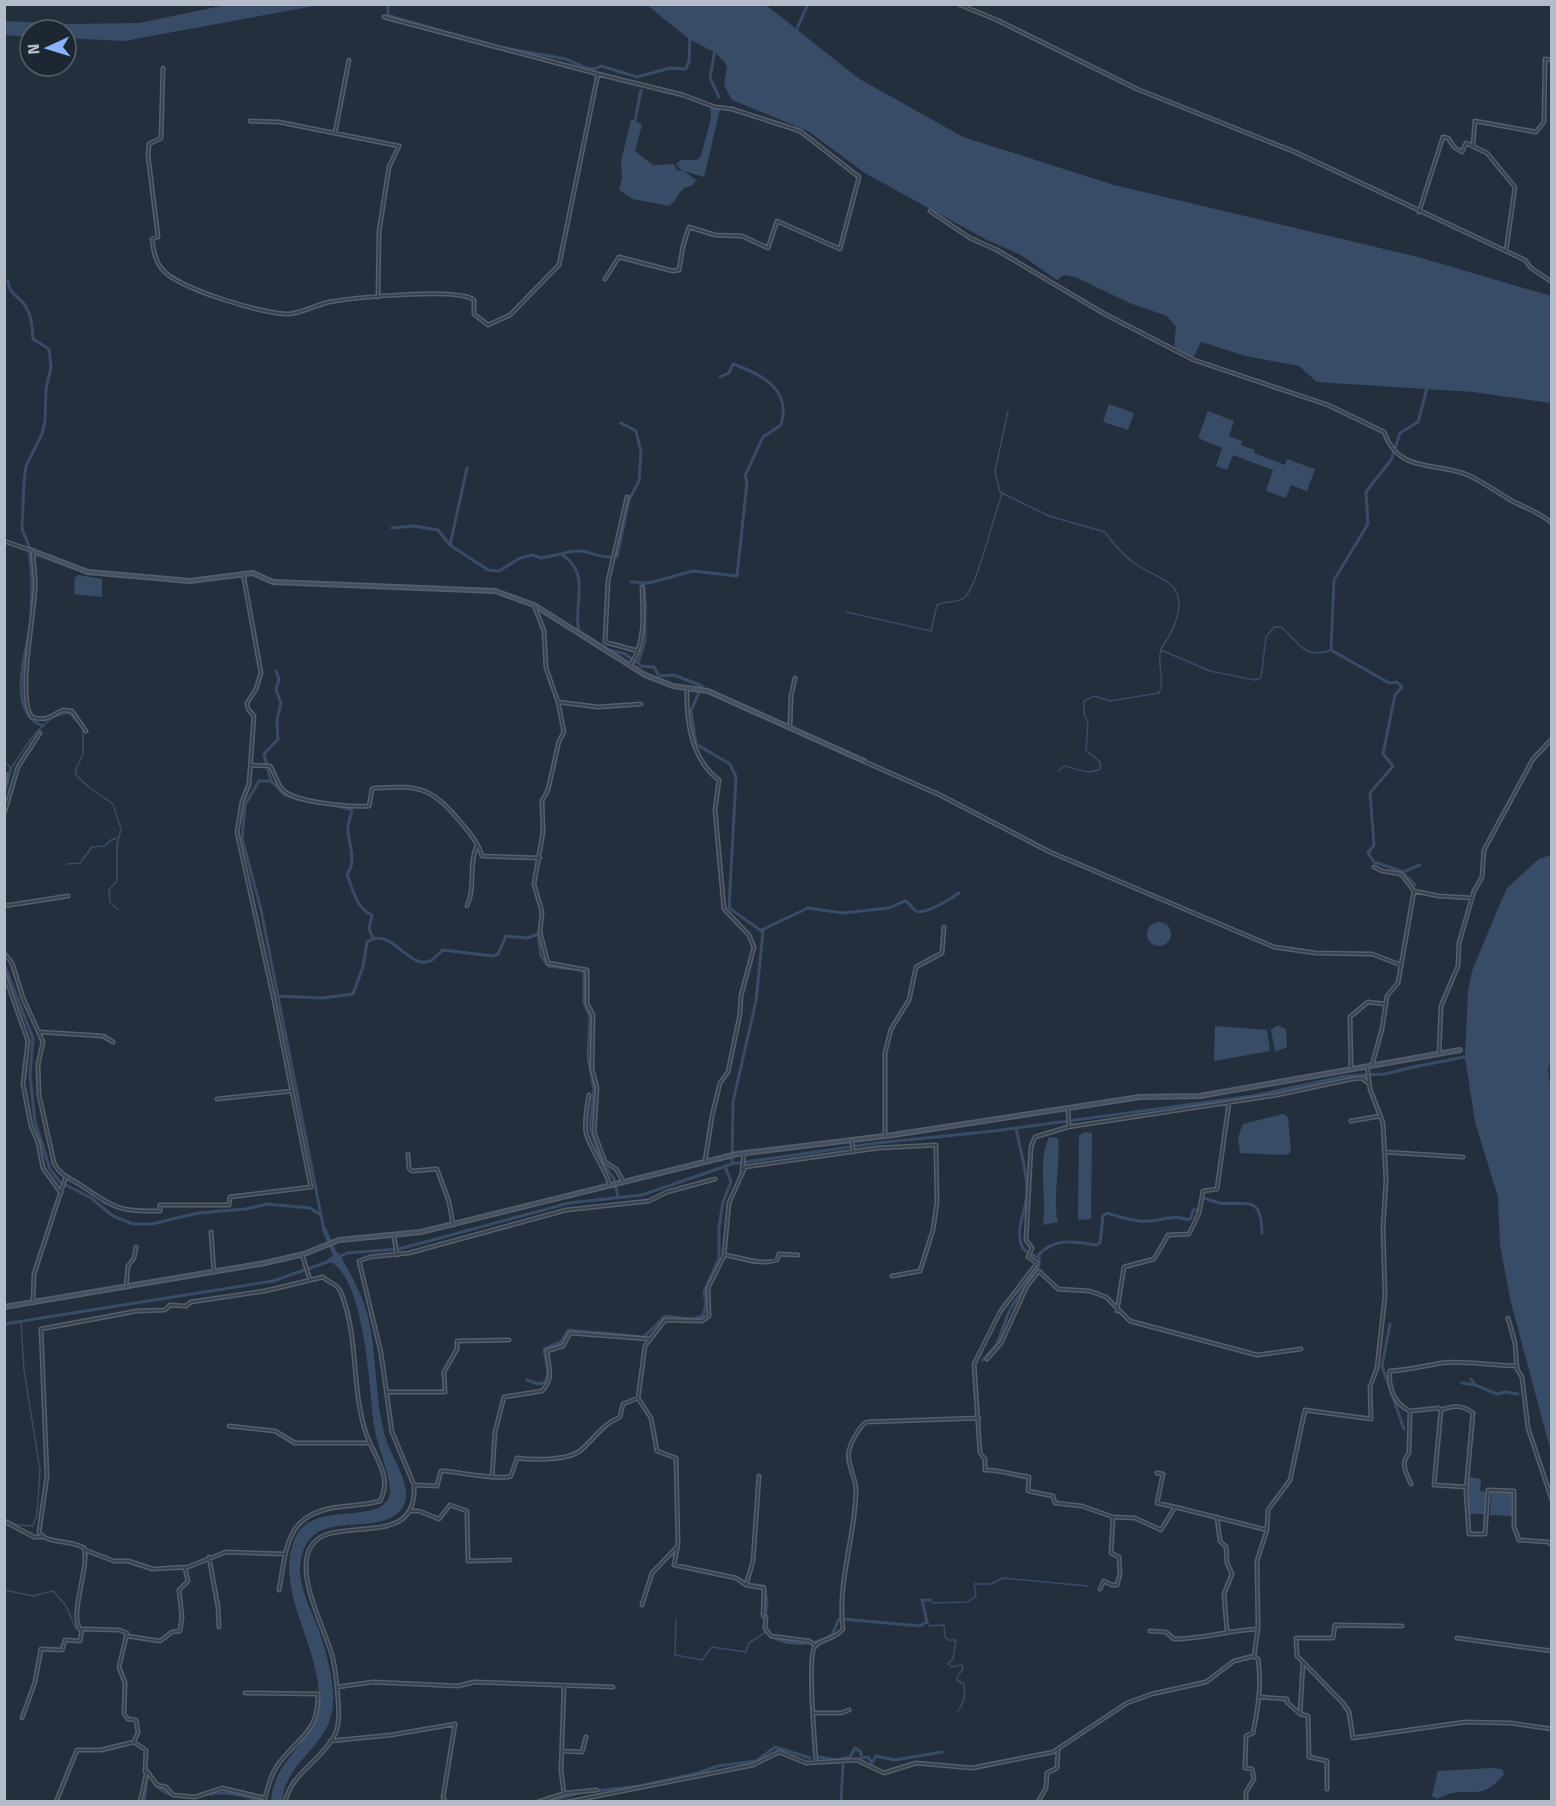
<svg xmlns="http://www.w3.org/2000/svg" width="1556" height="1806" viewBox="0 0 1556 1806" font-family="'Fira Sans',sans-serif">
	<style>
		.water { fill: #394c67 }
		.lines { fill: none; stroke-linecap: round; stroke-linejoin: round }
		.stream { stroke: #394c67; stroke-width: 1.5 }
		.canal { stroke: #394c67; stroke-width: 3 }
		.river { stroke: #394c67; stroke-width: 4.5 }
		.street-casing { stroke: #565f6c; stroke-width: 5 }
		.secondary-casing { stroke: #565f6c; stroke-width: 6 }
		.street { stroke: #38414e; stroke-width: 2 }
		.secondary { stroke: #465061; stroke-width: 3 }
	</style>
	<rect width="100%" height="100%" fill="#242f3e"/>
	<path class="water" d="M231 4 320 5 124 41 66 38V30H30V37L5 35V21L69 24 139 23Z
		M647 5H766L858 78 963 137 1114 185 1418 257 1551 296V403L1473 392 1317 382 1299 366 1246 356 1201 342 1194 356 1190 357 1174 346 1176 327 1167 316 1132 304 1075 277 1064 275 1057 280 1021 255 985 239 865 173 808 131 732 100 724 85 727 67 724 61 714 52 689 39Z
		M643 89 636 121 642 125 635 151 653 165 674 164 677 170 682 171 676 164 681 160H697L701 156 711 118 710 105 720 110 704 177 684 171 696 180 692 186C678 187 679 199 669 206L633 199 619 190 622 177 621 161 631 120H634L639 90Z
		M1109 404 1134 413 1128 430 1103 422Z
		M1208 411 1234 421 1229 436 1242 441 1241 445 1255 450 1254 453 1285 465 1287 459 1315 469 1307 491 1291 485 1286 498 1266 491 1273 470 1233 455 1227 470 1216 466 1222 448 1198 438Z
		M78 575 102 579V597L74 594 75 578Z
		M1551 855 1552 1055 1548 1069 1552 1102 1551 1452 1511 1303 1500 1245 1498 1197 1475 1122 1465 1057 1468 991 1472 971 1494 918 1507 888 1539 859Z
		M1147 934a12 12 0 1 1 24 0a12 12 0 1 1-24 0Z
		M1277 1025 1286 1029 1287 1047 1275 1052 1271 1030Z
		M1215 1026 1267 1030 1270 1051 1214 1061Z
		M1283 1114 1288 1117 1291 1152 1286 1155 1240 1153 1238 1137 1243 1124Z
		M1085 1132 1092 1133 1091 1219 1078 1220 1079 1135Z
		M1049 1137 1058 1138C1061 1162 1052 1201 1058 1222L1043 1225C1047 1197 1037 1162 1049 1137Z
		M338 1252C349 1271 363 1295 368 1317 378 1359 374 1402 387 1443 394 1461 417 1493 400 1511 373 1539 312 1505 301 1559 296 1583 310 1606 318 1628 325 1648 331 1669 333 1690 338 1747 287 1754 282 1801L271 1802C273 1756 319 1743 319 1697 319 1644 273 1588 295 1538 313 1498 383 1528 390 1493 390 1470 377 1448 374 1425 369 1389 366 1275 327 1260Z
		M1468 1477 1481 1479 1480 1491 1487 1492 1488 1514H1469Z
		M1491 1490 1512 1491V1516L1490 1515Z
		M1492 1768 1502 1769 1504 1774C1479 1806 1467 1782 1438 1799L1432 1796 1438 1771Z"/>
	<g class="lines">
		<path class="stream" d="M1008 411 995 471 1000 492 1049 516 1105 532C1114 545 1124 556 1137 565 1148 573 1161 576 1170 584 1190 601 1172 633 1161 649
			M846 612 931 631 937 605C945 600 956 604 964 598 977 588 994 514 1002 494
			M4 762 11 768C25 749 42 714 69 713L83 728V754L76 769V775L90 788 113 804 121 829 117 845V881L109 890 110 903 118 909
			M1058 771 1064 766C1077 768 1087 776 1100 769V762L1086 750 1088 723 1084 714V701L1094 696 1110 701 1159 693C1166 679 1156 664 1161 650L1210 671 1255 680 1261 678 1266 637 1274 627H1281C1300 642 1302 660 1331 650
			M67 864 80 863 92 847 105 846 111 840 117 838
			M4 1519 17 1525 33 1526 37 1515 40 1470 24 1370 21 1321
			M4 1590 33 1596 53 1591 66 1606 76 1629
			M930 1600 933 1603 968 1602 976 1596 974 1584H991L1003 1578 1088 1586
			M676 1620 675 1655 702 1660 712 1647 746 1652 749 1643 766 1632
			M927 1622 930 1626 944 1625 945 1637 948 1640H956L953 1659 948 1664 952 1667 962 1665 963 1669 957 1677 958 1681 964 1684C966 1695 964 1703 958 1711"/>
		<path class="canal" d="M388 4V15L396 18 495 46
			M795 33 808 4
			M505 48 566 59 586 68 595 69 601 66 637 77 670 68 686 69 689 61 690 36
			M715 49 710 78 719 97
			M8 281C8 294 20 296 26 307 32 317 32 328 33 339L49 349 51 367 46 389 45 421 42 434 26 466 24 482 22 529 29 546 32 582 31 618
			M392 528 414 526 438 530 450 545 467 468
			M450 545 488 570 499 571 520 558 532 555 541 558 561 554C593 574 572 605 579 631L609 650 625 654 636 662
			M561 554C588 545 592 559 617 557L629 500 639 481 641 452 636 431 621 423
			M631 582 649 583 693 571 737 576 747 482 745 476 763 437 781 425C792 389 761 374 733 364L729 373 720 377
			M645 609V641L638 663 641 666 654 667 659 676 674 675 702 686 691 710 696 744 730 764 736 777 729 908 763 932 756 1001 733 1102 732 1164
			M30 627C25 656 7 713 43 726
			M271 781 264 754 278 739 277 720 281 703 276 690 279 679 276 671
			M4 796 11 768
			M301 800 285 795 271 781H259L245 805 242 838 261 910 321 1215
			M338 806 352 810C351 816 348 822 348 828 347 841 358 860 347 874 353 890 356 908 372 915L369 929 373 938
			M1403 872 1420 865
			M1415 885 1401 871 1374 862 1368 853 1374 845 1370 793 1393 766 1383 754 1395 695 1402 687 1397 682 1389 683 1331 650 1334 580 1368 524 1366 492 1391 460 1400 433 1418 422 1427 388
			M762 930 808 908 843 913 889 908 905 901C910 903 912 909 916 911 925 915 951 899 959 893
			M4 964 33 1038 30 1075 35 1122 50 1169 60 1182 91 1198 113 1216 133 1224H152L198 1213 246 1209 267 1204 310 1208 321 1215 324 1229
			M276 996 322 998 353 994 363 967 367 942C393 925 409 973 432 960 436 957 439 953 443 950L493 956 498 954 506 936 527 938 538 934 541 956 548 966 581 970 584 972V1003L590 1017 588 1057 594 1090 590 1127 601 1160 614 1179 618 1197
			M1424 1065 1469 1056
			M1016 1128C1020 1150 1027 1169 1027 1193 1026 1209 1016 1229 1021 1244 1024 1253 1031 1253 1038 1258
			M1202 1198C1207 1198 1213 1202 1220 1203 1248 1206 1261 1194 1262 1233
			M339 1257 347 1253 399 1249 569 1203 642 1195 732 1164 877 1143 994 1131 1253 1096 1346 1076 1385 1074 1422 1065
			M4 1324 273 1281 333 1260
			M1390 1324 1382 1366 1404 1429
			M983 1360 997 1344 1010 1309 1039 1265V1254C1057 1237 1074 1242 1096 1245L1100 1243 1103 1216 1107 1213C1120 1217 1138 1223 1150 1221 1163 1220 1174 1214 1188 1220L1191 1218 1193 1210H1198
			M1471 1379 1475 1385 1497 1394 1505 1392 1518 1394
			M527 1380 538 1384 546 1382 548 1372 544 1349 561 1342 568 1330 644 1337 665 1316 692 1319 703 1316 706 1304 704 1292 719 1258V1227L723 1202 731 1182 725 1166
			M1462 1383 1475 1385
			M736 1577 749 1584 764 1586 767 1602 764 1629C778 1647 813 1647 832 1635L839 1619
			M843 1619 920 1626 927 1622 922 1600H930
			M819 1757 837 1760 850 1757 855 1748 861 1752V1758L868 1757 872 1763 876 1756 895 1760 942 1752
			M154 1783C173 1806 200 1792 224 1793 236 1793 250 1798 262 1801
			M144 1802 147 1778 151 1777
			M549 1802 578 1793 640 1786 698 1773 718 1766 756 1761 775 1747 810 1758
			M841 1802 843 1765"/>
		<path class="river" d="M643 583 645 609
			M324 1229 337 1259"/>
		<g class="street-casing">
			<path id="street" d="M958 4 997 20 1137 89 1295 152 1525 260 1531 268 1552 282
				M163 68 161 138 149 144 148 155 158 237 152 239C153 249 155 261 162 269 176 288 265 315 289 314 302 313 316 305 329 302 352 298 457 287 474 300V314L488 325 510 315 559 265 598 74 384 17
				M598 74 683 95 715 107 732 109 800 131 859 177 840 249 777 221 768 248 742 236 715 235 689 227 683 246 679 270 673 271 619 257 605 279
				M250 121 279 122 399 146 389 167 379 232 378 297
				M335 133 349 60
				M1473 145 1475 121 1536 132 1544 122 1545 59 1552 60
				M930 211 970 238 997 250 1103 313 1194 360 1328 405 1384 432C1399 474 1434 461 1468 475 1483 482 1497 492 1512 501 1526 508 1539 512 1552 523
				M1419 212 1443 137 1448 138 1454 147 1462 152 1466 143 1487 153 1515 187 1506 251
				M627 497 608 581 605 642 638 651
				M4 541 30 550
				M33 551C33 564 36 576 35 589 34 616 17 699 32 717 47 722 50 716 63 710L72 711 86 731
				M534 605 544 631 546 668 558 702 564 732 559 741 548 790 542 801 543 832 534 884 542 912 540 932 548 963 587 970V1004L593 1015 592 1069 597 1088 594 1132 605 1162 616 1169 623 1181
				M631 664C646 642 643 612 642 587
				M687 689C686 722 691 759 719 780L715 810 724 909 749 935 754 947 741 996 740 1014 728 1072 720 1083 712 1116 705 1161
				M558 702 598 707 641 704
				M790 726 791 696 795 678
				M865 762 938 794 1050 852 1274 947 1316 953 1372 954 1401 965
				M251 765 270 766C276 774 276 784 284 791 299 803 350 807 369 806L372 789 375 788C423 785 432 788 463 825 471 834 479 844 482 856L540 858
				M4 786 6 775
				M4 814 18 767 40 733
				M1414 891 1439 896 1472 898
				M4 906 68 896
				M467 906C476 888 468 865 477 845
				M4 953 12 963 23 998 43 1042 38 1064 39 1095 54 1163C59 1174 69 1178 79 1184 114 1207 116 1212 160 1211V1205H229L230 1197 311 1187 273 995 237 832 242 802 249 784 254 716 248 709 247 703 256 689 261 673 243 573
				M4 973 28 1041 23 1084 31 1126 38 1142 43 1168 61 1193
				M40 1032 103 1036 113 1042
				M1439 1054 1441 1006 1458 966 1459 943 1474 891 1482 877 1484 850 1533 759 1552 739
				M1372 1065 1382 1029 1387 996 1398 983 1414 891 1401 874 1382 871 1374 867
				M1351 1068 1350 1017 1368 1002 1385 1004
				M589 1095C587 1106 584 1122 586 1133 589 1146 610 1178 609 1184
				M217 1099 292 1091
				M1068 1109 1069 1127
				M1351 1121 1380 1116
				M885 1136V1053L891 1029 909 1000 916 967 942 953 944 927
				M852 1140 853 1152
				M1384 1152 1463 1157
				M408 1154 409 1168 412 1171 437 1169 449 1202 453 1225
				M742 1171 744 1153
				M715 1179 667 1192 649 1201 566 1210 409 1253 370 1257 359 1261 381 1353 392 1432 414 1485 437 1486 441 1471H444C459 1472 501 1481 511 1476L517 1458C533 1460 568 1461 581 1450 595 1438 603 1424 620 1417L623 1404 638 1398 651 1418 657 1451 676 1458 678 1544 674 1565 736 1578 746 1585 764 1588 763 1616
				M211 1232 214 1272
				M394 1237 397 1255
				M302 1254 310 1280
				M724 1255C741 1257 760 1266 777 1260L779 1254 798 1255
				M126 1287 128 1266 134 1258 136 1247
				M33 1302 34 1274 66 1176
				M1117 1311 1124 1267 1154 1259 1168 1235 1189 1234 1199 1213 1203 1191 1217 1189 1229 1103
				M1508 1318 1515 1343 1517 1369 1522 1377 1528 1428 1552 1500
				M987 1359 1001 1343 1027 1286 1039 1271 1058 1289 1090 1291 1106 1297 1130 1321 1257 1355 1301 1349
				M387 1392H445L444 1372 457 1349V1341L509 1340
				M638 1398 645 1346 665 1320 702 1321 709 1316 708 1288 724 1256 729 1203 745 1167 878 1148 936 1145 937 1202 933 1230 920 1271 892 1276
				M1410 1411 1439 1408 1441 1410
				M229 1426 275 1431 295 1443H370
				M1157 1473 1163 1474 1157 1503 1175 1507
				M492 1477 495 1432 504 1397 542 1391C555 1377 548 1368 547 1351L563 1346 570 1333 650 1339
				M1411 1484C1406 1473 1400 1463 1409 1453L1410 1411C1394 1404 1388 1387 1390 1371 1408 1370 1424 1366 1441 1363 1466 1360 1492 1366 1517 1366
				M1466 1487 1434 1485 1441 1410C1453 1406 1462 1404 1473 1413L1466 1491 1469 1534H1485L1488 1490 1514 1491V1527L1519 1540 1548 1542 1552 1545
				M409 1511H419L439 1519 450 1505 467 1511 468 1561 510 1560
				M1113 1517 1082 1506 1055 1503 1053 1496 1028 1491 1029 1477C1014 1475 1001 1470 985 1470V1459L980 1453 974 1364 1000 1312 1037 1263 1028 1257 1032 1248 1026 1240 1031 1147 1035 1137 1068 1127 1277 1095 1352 1079 1362 1078 1368 1083
				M1217 1517 1220 1541 1226 1547 1227 1563 1232 1574 1224 1594 1227 1631
				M4 1521 34 1537H42
				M85 1550 114 1561H128L153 1569 188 1567 226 1552 284 1554
				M209 1557 218 1607 219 1627
				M746 1585 753 1561 759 1476
				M1100 1589 1104 1581 1112 1585H1117L1120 1574 1119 1557 1111 1553 1113 1517 1135 1518 1161 1530 1175 1507 1267 1530
				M642 1605 652 1573 677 1547
				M766 1617 765 1628 771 1636 809 1641 816 1646
				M81 1631C68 1615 90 1568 84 1548 72 1539 47 1545 39 1532L47 1476 41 1329 137 1311 165 1310 170 1305 186 1306 191 1302 265 1291 323 1277C330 1284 338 1283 342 1295 359 1340 351 1392 367 1436 375 1458 393 1477 380 1501 366 1505 352 1505 338 1507 285 1514 287 1547 279 1590
				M1150 1631 1166 1632 1174 1639C1203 1639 1229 1630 1258 1629
				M127 1636 160 1641 172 1632 180 1631 182 1617 179 1590 188 1581 185 1568
				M1457 1638 1552 1651
				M1303 1662 1297 1656 1296 1638H1333L1335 1625 1402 1626
				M337 1687C336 1676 335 1665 332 1655 324 1628 301 1585 307 1557 317 1504 419 1559 414 1485
				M245 1693 318 1694C319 1734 297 1737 277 1766 270 1776 267 1790 264 1802
				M1260 1697 1287 1699V1702L1300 1714 1303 1662 1343 1703 1349 1712 1353 1738 1465 1722 1511 1723 1552 1729
				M814 1713H841L849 1710
				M1300 1714 1308 1716 1309 1757 1327 1761V1789
				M22 1718 35 1682 41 1649 62 1650 65 1640 80 1641 82 1629 119 1630 127 1633 119 1667 125 1683 124 1714 128 1719 136 1720 138 1732 134 1742 101 1750H77L56 1802
				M330 1741 391 1735 455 1724 443 1798 446 1802
				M135 1743 146 1750 145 1772
				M562 1751 582 1752 586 1737
				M816 1762C815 1745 807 1655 815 1646 823 1638 836 1639 843 1629 837 1582 855 1538 856 1492 857 1478 846 1465 849 1451 851 1442 860 1425 867 1422L979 1418
				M564 1794 561 1770 564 1686
				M140 1802 147 1771 157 1785 166 1787 173 1795 195 1797 222 1788 265 1798
				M285 1802C291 1774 320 1761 333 1738 342 1724 338 1703 337 1687L373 1682 458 1686 474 1682 613 1687
				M538 1802 566 1793 597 1790
				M567 1802 753 1765 779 1752 806 1763 857 1760 884 1773 916 1763 972 1768 1053 1752 1127 1703 1152 1694 1206 1682 1234 1661 1254 1656 1258 1629 1257 1561 1267 1530 1268 1510 1290 1480 1305 1410 1371 1419 1370 1387 1377 1368 1385 1296 1383 1228 1386 1180 1383 1123 1370 1089 1367 1066
				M1038 1802 1046 1788 1047 1773 1057 1768 1058 1749
				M1246 1802V1792L1254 1779 1252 1769 1245 1768 1246 1736 1253 1733C1258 1708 1262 1685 1258 1659L1254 1656"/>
		</g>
		<g class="secondary-casing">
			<path id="secondary" d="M30 550 88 572 190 581 253 573 273 582 495 591 534 605 645 675 673 686 708 691 864 761
				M4 1307 265 1263 304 1254 339 1240 421 1232 737 1154 893 1135 1140 1097 1200 1096 1460 1050"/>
		</g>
		<use href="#street" class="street"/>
		<use href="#secondary" class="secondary"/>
	</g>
	<rect width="1556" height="1806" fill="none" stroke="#b4bcc9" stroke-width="12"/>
	<g transform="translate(48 48) rotate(266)"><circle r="28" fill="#1d2633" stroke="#59626f" stroke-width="1.5"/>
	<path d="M0-4.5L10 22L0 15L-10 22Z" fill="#8ab4f8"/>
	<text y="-9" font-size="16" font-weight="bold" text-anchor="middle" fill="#b4bcc9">N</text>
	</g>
</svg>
